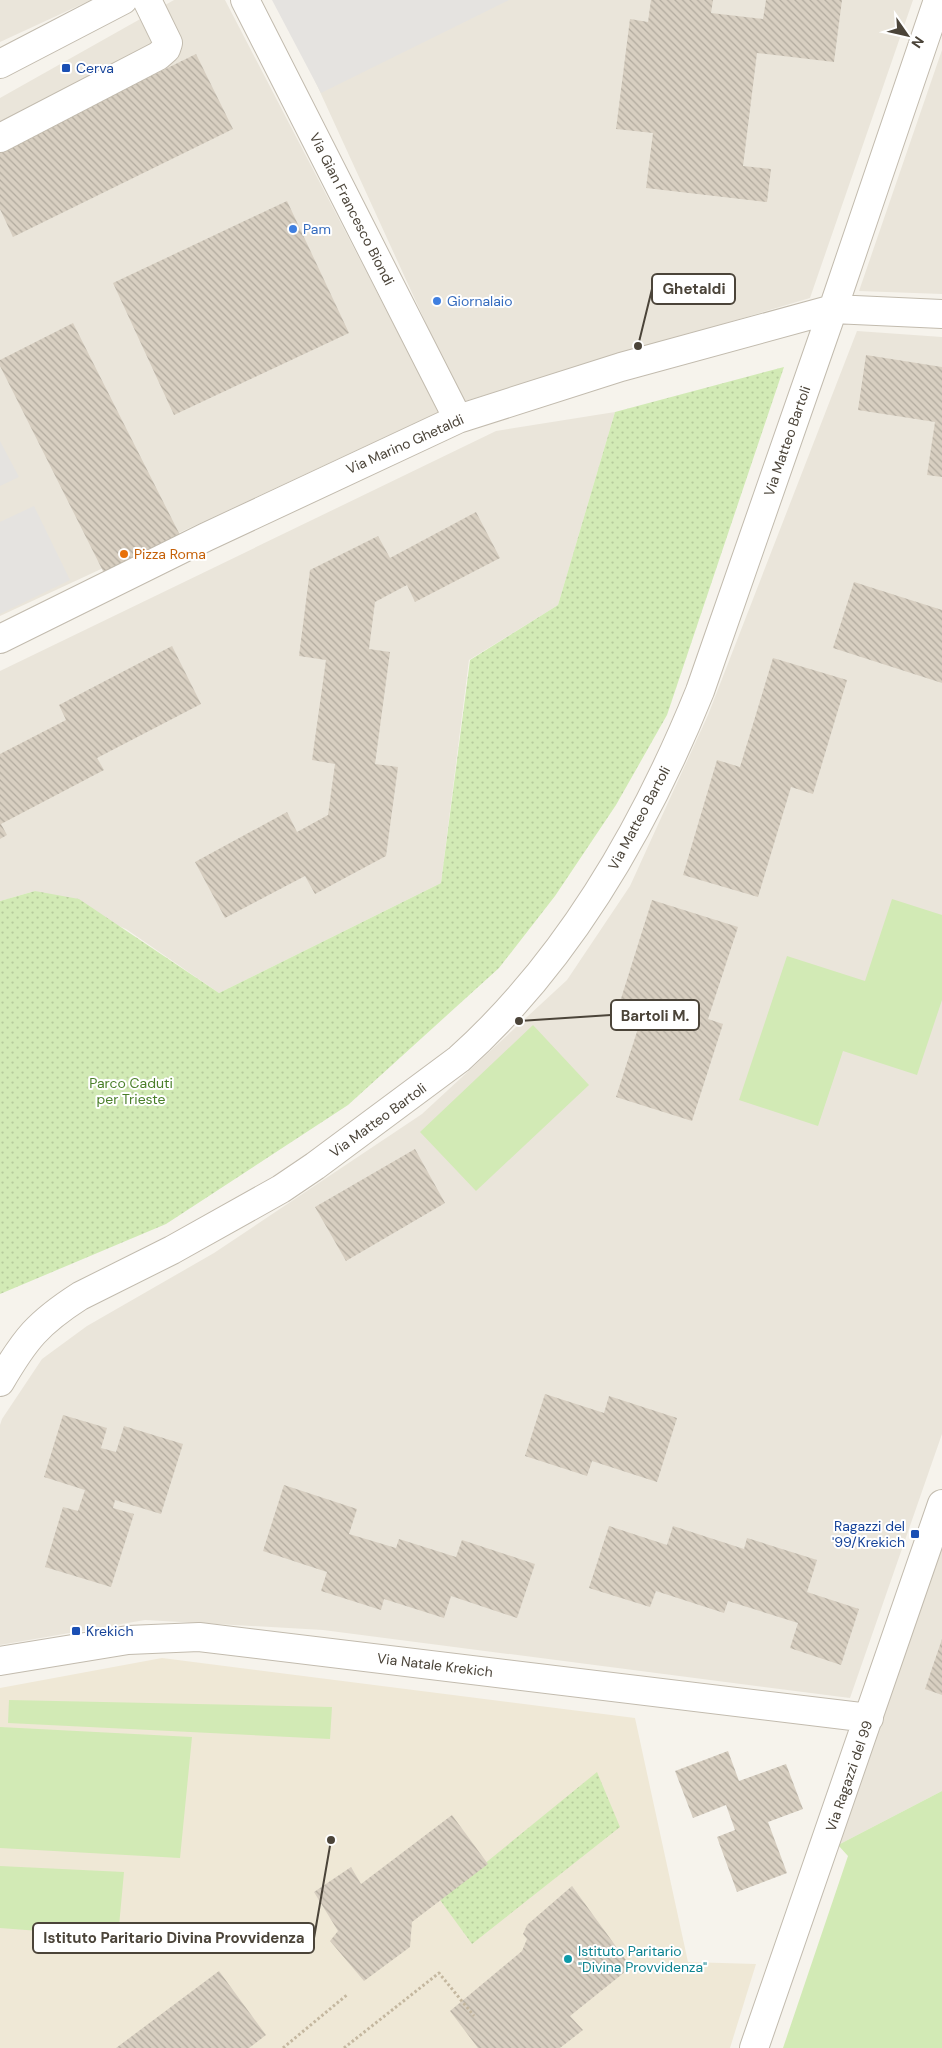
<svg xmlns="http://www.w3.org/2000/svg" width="942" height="2048" viewBox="0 0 942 2048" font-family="'DM Sans',sans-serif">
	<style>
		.residential { fill: #eae5da }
		.education { fill: #efe8d6 }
		.grass { fill: #d2eab5 }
		.park { fill: url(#park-dots) }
		.parking { fill: #e5e3e0 }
		.building { fill: url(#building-back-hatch) }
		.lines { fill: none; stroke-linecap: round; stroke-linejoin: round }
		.minor-casing { stroke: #c2bbae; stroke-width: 30 }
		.path { stroke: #c4b79f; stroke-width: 3; stroke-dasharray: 2.5 2.5; stroke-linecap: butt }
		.minor { stroke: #fff; stroke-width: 28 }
		.transit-dot { fill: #1a4fb4; stroke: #fff; stroke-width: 2 }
		.shop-dot { fill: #3f7fe0; stroke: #fff; stroke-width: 2 }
		.food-dot { fill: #e8710a; stroke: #fff; stroke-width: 2 }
		.culture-dot { fill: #0f9aa8; stroke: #fff; stroke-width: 2 }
		.labels { text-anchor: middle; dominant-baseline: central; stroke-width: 4; stroke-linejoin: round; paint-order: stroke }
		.transit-label { font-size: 14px; fill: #164399; stroke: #fff; text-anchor: start }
		.street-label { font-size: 14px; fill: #4b4439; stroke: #fff }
		.shop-label { font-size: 14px; fill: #366cbe; stroke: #fff; text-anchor: start }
		.food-label { font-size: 14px; fill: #c56008; stroke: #fff; text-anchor: start }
		.park-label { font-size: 14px; fill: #4a7f2a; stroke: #fff }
		.culture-label { font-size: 14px; fill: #0d838f; stroke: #fff; text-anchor: start }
		.leader { fill: none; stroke: #4b4439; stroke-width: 2 }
		.callout-dot { fill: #4b4439; stroke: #fff; stroke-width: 2 }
		.callout { fill: #fff; stroke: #4b4439; stroke-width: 2 }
		.callout-label { font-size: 15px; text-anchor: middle; font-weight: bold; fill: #4b4439 }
	</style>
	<defs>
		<pattern id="park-dots" width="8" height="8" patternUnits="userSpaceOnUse" patternTransform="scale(1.25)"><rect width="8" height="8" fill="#d2eab5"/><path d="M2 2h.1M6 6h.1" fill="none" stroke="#b6ca9c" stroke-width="1.8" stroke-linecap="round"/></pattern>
		<pattern id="building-back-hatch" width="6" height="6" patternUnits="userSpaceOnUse" patternTransform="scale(1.25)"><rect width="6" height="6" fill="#d8cfc1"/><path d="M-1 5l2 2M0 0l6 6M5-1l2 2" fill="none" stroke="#b1aa9e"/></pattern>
	</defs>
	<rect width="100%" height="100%" fill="#f6f3ec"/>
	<path class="residential" d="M0 0H91L0 42Z
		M174 0H225L439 412 0 616V98Z
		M278 0H913L810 298 462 402Z
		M942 50V294L859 291Z
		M857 331 942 337V1434L850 1698 323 1630 145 1620 0 1645V1425L2 1419 42 1359 87 1326 214 1253 422 1114 567 980 630 886 708 715Z
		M615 412 558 605 469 660 441 883 219 993 126 929 35 891 0 901V671L496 431Z
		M942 1546V1791L838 1845Z"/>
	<path class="education" d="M162 1658 635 1718 688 1962 756 1964 730 2048H0V1688Z"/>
	<path class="grass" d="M892 899 942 915V1000L917 1075 843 1051 818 1126 739 1100 787 956 865 981Z
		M533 1025 589 1085 476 1191 420 1132Z
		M9 1700 332 1707 330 1739 8 1723Z
		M0 1727 192 1737 180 1858 0 1848Z
		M942 1791V2048H783L848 1856 838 1845Z
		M0 1866 124 1872 118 1937 0 1928Z"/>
	<path class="park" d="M784 367 667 715 616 805 555 896 499 968 348 1105 166 1224 0 1294V901L35 891 79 899 219 993 441 883 470 660 558 605 615 412Z
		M597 1772 620 1827 472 1944 440 1900Z"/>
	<path class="parking" d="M272 0H509L321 93Z
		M0 441 19 477 0 486Z
		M34 506 70 580 0 614V522Z"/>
	<path class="building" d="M651 0H713L711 13 763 19 766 0H842L834 62 757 53 743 166 771 169 767 202 646 188 653 133 616 129 630 19 648 22Z
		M196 54 233 129 13 237 0 209V150Z
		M287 201 349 333 174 415 113 283Z
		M73 323 181 537 105 575 0 366V360Z
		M866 355 942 367V477L927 475 935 422 858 410Z
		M476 512 500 558 415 602 407 585 375 602 369 649 390 652 375 764 398 767 386 856 315 894 305 876 225 918 195 862 287 812 297 832 328 815 335 764 312 760 326 660 299 656 310 570 378 536 390 558Z
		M854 582 942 610V683L833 648Z
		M172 646 201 704 97 758 104 770 1 824 7 835 0 839V754L66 720 59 705Z
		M773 658 847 680 813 794 791 787 758 897 683 875 717 760 740 767Z
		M652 900 738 927 708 1019 723 1024 692 1121 616 1097 643 1013 619 1005Z
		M415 1149 445 1203 346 1261 315 1207Z
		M545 1394 604 1413 609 1396 677 1418 657 1482 592 1461 587 1476 525 1456Z
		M63 1415 107 1428 101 1448 116 1452 124 1426 183 1444 161 1514 115 1500 113 1508 134 1514 111 1587 45 1567 63 1507 78 1511 85 1490 44 1477Z
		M284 1485 357 1509 349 1534 396 1548 399 1539 456 1557 462 1540 535 1564 517 1618 451 1596 444 1618 384 1599 381 1610 321 1591 327 1572 263 1551Z
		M609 1526 667 1545 673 1526 744 1549 747 1538 817 1560 807 1592 859 1609 841 1665 790 1648 798 1623 728 1601 724 1613 656 1591 650 1607 589 1588Z
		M942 1639V1695L925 1689Z
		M728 1751 739 1781 786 1764 803 1809 768 1822 787 1873 737 1892 717 1837 735 1830 726 1805 693 1818 675 1771Z
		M452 1815 488 1864 412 1922 410 1947 364 1981 330 1941 338 1931 314 1892 351 1867 361 1884Z
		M572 1886 631 1967 570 2016 583 2030 560 2048H478L450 2011 522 1951 527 1939 523 1934 527 1925Z
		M219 1971 266 2035 249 2048H116Z"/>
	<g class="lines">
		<g class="minor-casing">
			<path id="minor" d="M245 0 458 419
				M0 64 123 0
				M0 138 158 56 166 49 168 43 147 0
				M0 639 206 537 458 419 621 367 833 309 942 314
				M0 1382C25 1339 38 1323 80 1296L172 1250 281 1189 315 1166 459 1059C569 960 645 827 700 691L833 309 938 0
				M0 1661 128 1640 199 1637 869 1718
				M754 2048 942 1504"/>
		</g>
		<path class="path" d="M283 2048 348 1994
			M344 2048 439 1973 474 2016"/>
		<use href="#minor" class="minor"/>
	</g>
	<g class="transit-dot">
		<rect x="61" y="63" width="10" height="10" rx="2.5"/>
		<rect x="910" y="1529" width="10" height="10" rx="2.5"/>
		<rect x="71" y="1626" width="10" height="10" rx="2.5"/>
	</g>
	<g class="shop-dot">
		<circle cx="293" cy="229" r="5"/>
		<circle cx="437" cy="301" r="5"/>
	</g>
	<circle class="food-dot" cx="124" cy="554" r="5"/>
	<circle class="culture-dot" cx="568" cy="1959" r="5"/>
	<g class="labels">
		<g class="transit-label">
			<text x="76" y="68">Cerva</text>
			<text x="905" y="1526" text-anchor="end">Ragazzi del<tspan x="905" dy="16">'99/Krekich</tspan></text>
			<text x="86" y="1631">Krekich</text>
		</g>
		<g class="street-label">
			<text transform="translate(352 209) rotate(63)">Via Gian Francesco Biondi</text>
			<text transform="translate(787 441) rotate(-71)">Via Matteo Bartoli</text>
			<text transform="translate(405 444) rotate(-24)">Via Marino Ghetaldi</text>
			<text transform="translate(639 818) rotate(-62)">Via Matteo Bartoli</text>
			<text transform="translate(378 1120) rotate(-36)">Via Matteo Bartoli</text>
			<text transform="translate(435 1665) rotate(7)">Via Natale Krekich</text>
			<text transform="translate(849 1776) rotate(-71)">Via Ragazzi del 99</text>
		</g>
		<g class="shop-label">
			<text x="303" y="229">Pam</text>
			<text x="447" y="301">Giornalaio</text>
		</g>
		<g class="food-label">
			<text x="134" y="554">Pizza Roma</text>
		</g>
		<g class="park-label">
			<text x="131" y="1083">Parco Caduti<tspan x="131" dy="16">per Trieste</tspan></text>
		</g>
		<g class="culture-label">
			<text x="578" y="1951">Istituto Paritario<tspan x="578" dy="16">"Divina Provvidenza"</tspan></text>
		</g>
	</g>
	<path class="leader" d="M638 346L652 289M519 1021L611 1015M331 1840L314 1938"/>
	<g class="callout-dot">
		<circle cx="638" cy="346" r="5"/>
		<circle cx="519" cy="1021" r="5"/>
		<circle cx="331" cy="1840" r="5"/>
	</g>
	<g class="callout">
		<rect x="652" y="274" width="83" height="30" rx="5"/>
		<rect x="611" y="1000" width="88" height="30" rx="5"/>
		<rect x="33" y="1923" width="281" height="30" rx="5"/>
	</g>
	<g class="callout-label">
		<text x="694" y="294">Ghetaldi</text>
		<text x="655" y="1021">Bartoli M.</text>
		<text x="174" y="1943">Istituto Paritario Divina Provvidenza</text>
	</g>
	<g transform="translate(907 35) rotate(124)" stroke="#ffffff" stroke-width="4" paint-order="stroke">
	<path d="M0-4L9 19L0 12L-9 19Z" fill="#4b4439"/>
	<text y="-8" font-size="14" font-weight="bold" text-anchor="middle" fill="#4b4439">N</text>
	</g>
</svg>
